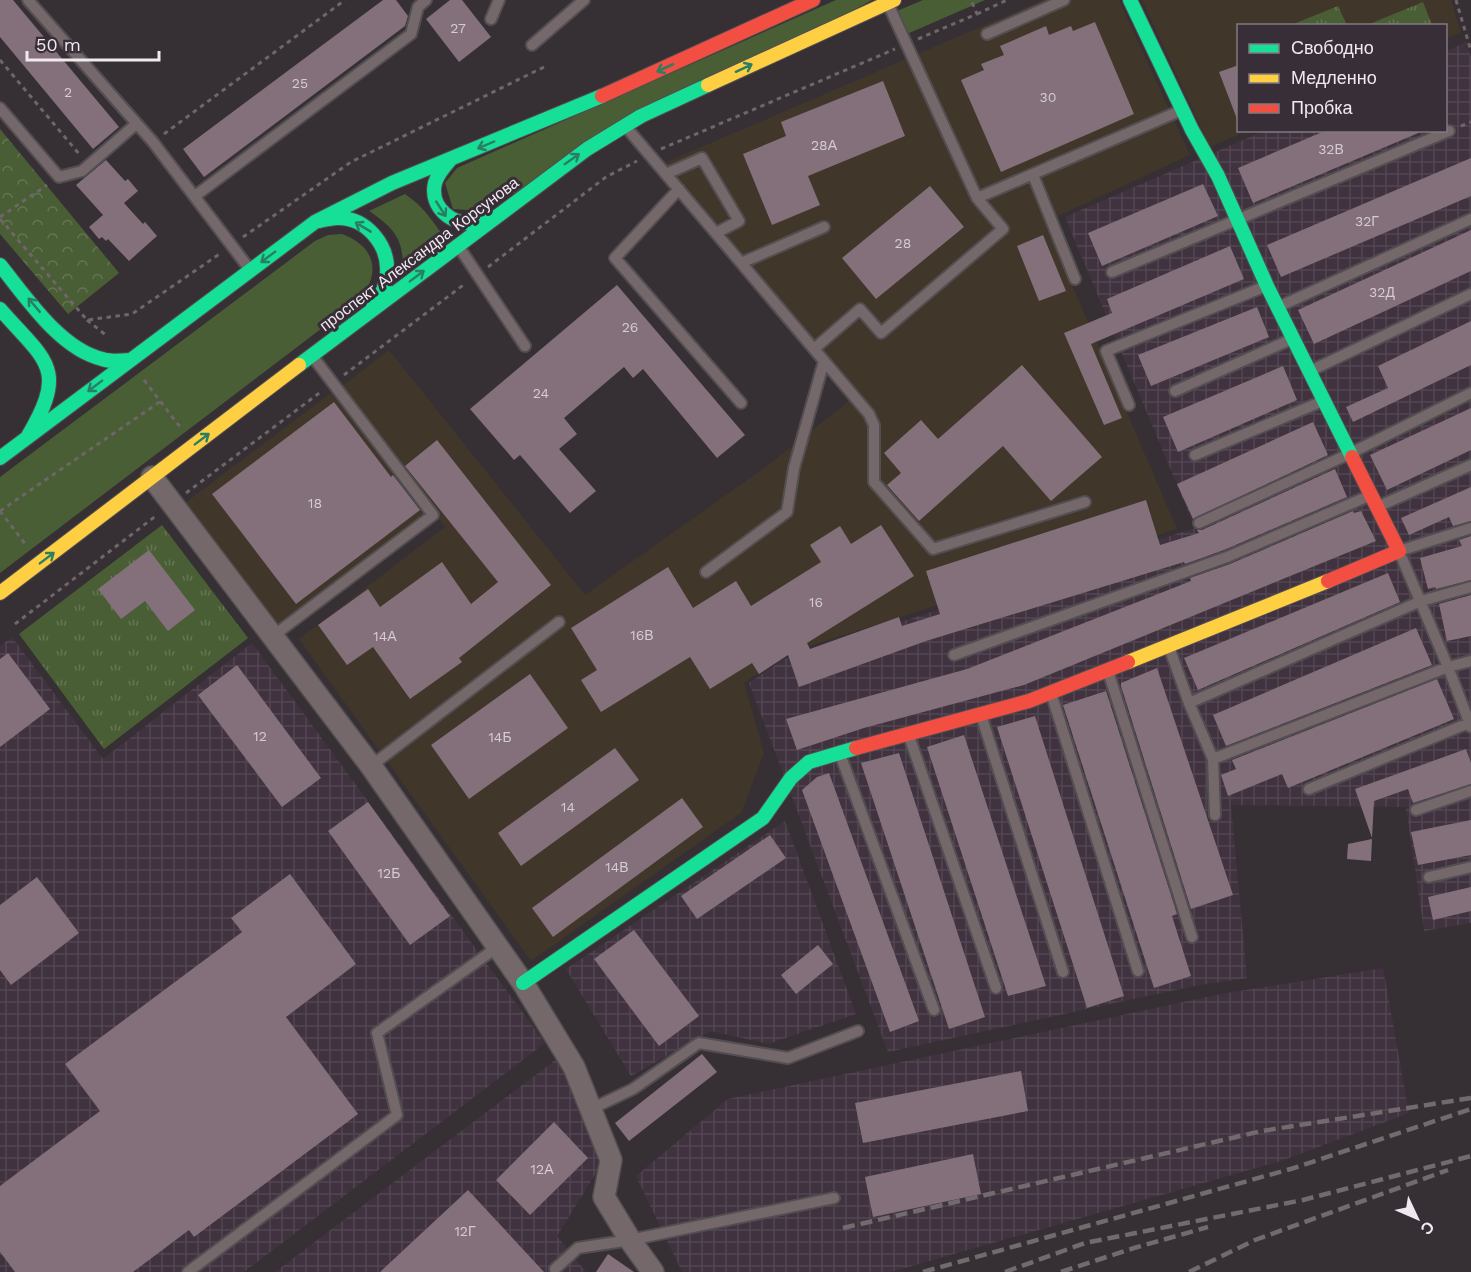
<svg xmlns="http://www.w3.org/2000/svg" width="1471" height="1272" viewBox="0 0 1471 1272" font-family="'Work Sans',sans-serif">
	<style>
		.commercial { fill: #40362a }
		.industrial { fill: url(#industrial-grid) }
		.grass { fill: #495e35 }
		.forest { fill: url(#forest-crowns) }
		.park { fill: url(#park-tufts) }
		.building { fill: #84707a }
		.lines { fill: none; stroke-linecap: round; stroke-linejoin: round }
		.lane-casing { stroke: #534e52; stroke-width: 14 }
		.street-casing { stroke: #534e52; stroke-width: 24 }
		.fast-casing { stroke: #534e52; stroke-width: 16 }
		.slow-casing { stroke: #534e52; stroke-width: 16 }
		.jam-casing { stroke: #534e52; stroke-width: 16 }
		.path { stroke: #6e6669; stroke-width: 3; stroke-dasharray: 4.5 4.5; stroke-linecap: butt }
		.lane { stroke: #75686a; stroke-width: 10 }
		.street { stroke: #75686a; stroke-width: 21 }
		.fast { stroke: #16e098; stroke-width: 14 }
		.slow { stroke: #ffcf43; stroke-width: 14 }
		.jam { stroke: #f24e42; stroke-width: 14 }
		.rail { stroke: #726b6d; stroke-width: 4.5; stroke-dasharray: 12 6; stroke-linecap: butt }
		.oneway { stroke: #297e63 }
		.labels { text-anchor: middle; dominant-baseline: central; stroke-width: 6; stroke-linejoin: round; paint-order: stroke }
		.number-label { font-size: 14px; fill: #d5cbd2 }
		.street-label { font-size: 16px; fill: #f0e9ef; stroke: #382e37 }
	</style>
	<defs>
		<pattern id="industrial-grid" width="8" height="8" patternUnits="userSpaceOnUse" patternTransform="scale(1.5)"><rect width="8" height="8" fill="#40323f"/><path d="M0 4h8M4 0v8" fill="none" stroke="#534652"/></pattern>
		<pattern id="forest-crowns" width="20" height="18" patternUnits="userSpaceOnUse" patternTransform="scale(1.5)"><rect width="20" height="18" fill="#495e35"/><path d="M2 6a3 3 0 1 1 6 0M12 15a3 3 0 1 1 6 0" fill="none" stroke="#647553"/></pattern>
		<pattern id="park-tufts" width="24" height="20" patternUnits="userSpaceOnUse" patternTransform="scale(1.5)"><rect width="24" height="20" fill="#495e35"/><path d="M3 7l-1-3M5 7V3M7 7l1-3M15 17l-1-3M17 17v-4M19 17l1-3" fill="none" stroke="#647553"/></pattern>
	</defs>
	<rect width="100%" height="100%" fill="#363035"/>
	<path class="commercial" d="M1043 0H1119L1190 155 1045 222 1177 529 787 653 744 683 764 753 741 813 531 961 299 639 445 527 341 387 389 350 585 595 771 463 859 393 662 164Z
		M1142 0H1451L1461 32 1446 39V26H1238V130L1247 131 1210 147Z
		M331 393 423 514 273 629 181 506Z"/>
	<path class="industrial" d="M1466 42 1471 57V923L1424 931 1406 807 1231 805 1247 978 1194 986 888 1052 749 683 784 659 1195 528 1065 217 1264 131 1446 130V51Z
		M12 637 103 759 252 643 545 1043 244 1272H0V646Z
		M785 821 856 1014 768 1044 711 1031 631 1076 566 969Z
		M1383 968 1409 1113 1281 1161 891 1272H682L636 1176 728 1099 1221 994Z
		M558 1058 601 1165 557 1236 586 1272H275Z"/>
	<path class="grass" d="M836 0H872L481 211 453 209 445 183 457 168Z
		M923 0H985L907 34 897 11Z
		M405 194C423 206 433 221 445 239L403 271C404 239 394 228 369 211Z
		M342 234C375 246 382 273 359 300L0 573V477L315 241 328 235Z"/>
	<path class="forest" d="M0 129 119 273 68 314 0 234Z"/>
	<path class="park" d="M1423 2 1432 25H1367Z
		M1338 6 1347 25H1291Z
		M162 525 248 638 104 749 19 634Z"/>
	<path class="building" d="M0 0H13L119 127 93 149 0 37Z
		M383 0H396L408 16 405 26 204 177 183 149Z
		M450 0H462L491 37 459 62 426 19Z
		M1095 22 1134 114 1001 172 961 80 984 70 981 64 1004 55 1000 46 1046 26 1049 35 1071 26 1073 31Z
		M1239 65V119H1237L1219 72Z
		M883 81 905 136 808 176 820 205 772 225 743 154 786 136 781 122Z
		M1327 130 1423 131 1253 203 1238 168Z
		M1471 158V196L1281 277 1267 245Z
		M106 160 125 181 128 179 138 191 124 203 143 224 145 222 157 236 129 261 108 239 106 241 102 237 99 239 89 227 103 215 76 185Z
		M1203 184 1218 216 1102 266 1088 233Z
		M930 186 964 227 876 299 842 258Z
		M1471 230V271L1314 344 1298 310Z
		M1043 235 1066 291 1039 301 1017 246Z
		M1230 246 1244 279 1091 344 1122 418 1104 425 1064 333 1112 313 1107 299Z
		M617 285 745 435 717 458 643 369 633 378 624 367 564 418 577 434 559 449 596 491 570 513 520 455 514 460 470 409Z
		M1257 307 1269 337 1151 386 1138 355Z
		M1471 321V365L1353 422 1346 407 1388 388 1378 366Z
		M1022 365 1102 457 1051 501 1003 446 919 521 887 485 901 473 884 453 921 420 938 439Z
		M1283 366 1297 400 1178 452 1163 417Z
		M334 402 391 477 393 475 420 510 296 604 212 494Z
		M1471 408V450L1387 490 1370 455Z
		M1313 422 1328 455 1193 519 1177 484Z
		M437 440 551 585 459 658 462 662 410 699 373 647 347 665 318 625 368 589 380 607 442 562 471 604 498 582 405 466Z
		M1335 469 1347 497 1224 550 1185 564 1184 562 926 641 799 687 788 655 759 674 752 663 710 689 690 657 601 712 581 680 597 670 571 628 668 567 693 608 736 581 751 606 821 562 810 545 840 526 851 544 881 525 914 576 807 643 810 649 899 617 902 626 940 614 926 571 1146 500 1160 545 1199 533 1197 530H1202Z
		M1471 487V521L1453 526 1449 517 1409 535 1401 518Z
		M1353 511 1354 513 1361 511 1376 541 1024 685 864 728 797 750 786 719 967 669 1191 581 1190 578 1230 564Z
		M1471 536V580L1436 589 1435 587 1428 589 1420 558 1462 546 1459 540Z
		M149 550 195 610 168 631 145 601 121 619 98 589Z
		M1388 573 1400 602 1198 690 1184 658Z
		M1471 595V636L1447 641 1439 604Z
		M1416 628 1432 665 1226 746 1213 715Z
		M8 653 50 709 0 747V659Z
		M237 665 321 778 282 807 198 695Z
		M1157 668 1233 895 1191 909 1121 686V683Z
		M530 674 568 728 469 799 431 745Z
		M1437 679 1454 719 1288 788 1282 774 1228 796 1221 775 1236 769 1232 760Z
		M1106 691 1177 914 1172 916 1191 976 1154 988 1063 705Z
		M1035 716 1124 996 1087 1008 997 727Z
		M964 735 1046 986 1008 996 927 747Z
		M615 748 639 780 521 866 498 833Z
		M1466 749 1471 763V784L1413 803 1408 789 1374 801 1372 838 1355 789Z
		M899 753 985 1017 949 1029 861 763Z
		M829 773 919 1021 890 1032 802 790 817 777Z
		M682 798 703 827 553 937 532 908Z
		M368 802 450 916 410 945 328 831Z
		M1471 820V855L1418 865 1411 832Z
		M770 835 786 858 697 919 681 896Z
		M1372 839 1371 861 1347 859 1348 844Z
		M290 874 356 964 286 1017 358 1114 194 1237 189 1230 133 1272H15L0 1252V1186L100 1111 65 1064 242 932 231 918Z
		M37 877 79 933 11 985 0 970V905Z
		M1471 887V911L1433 920 1428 897Z
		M634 930 699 1016 659 1046 594 959Z
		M818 945 833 964 796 994 781 975Z
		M702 1054 717 1072 629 1141 615 1123Z
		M1021 1071 1028 1111 863 1143 855 1103Z
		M554 1122 588 1158 530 1215 496 1180Z
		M973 1154 981 1194 873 1217 865 1177Z
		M468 1190 544 1272H380Z
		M608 1254 634 1272H596Z"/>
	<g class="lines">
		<g class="lane-casing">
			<path id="lane" d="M28 0 153 142 248 267
				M889 6 977 198 1182 110
				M491 19 499 0
				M987 34 1064 0
				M532 45 584 0
				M0 108 59 177 82 171 136 124
				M626 127 869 414 874 425V482L933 549 1085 502
				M666 174 702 158 739 221 716 233
				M1033 175 1075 279
				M679 189 615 258 741 403
				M195 196 411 34 418 7 426 0
				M459 247 525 346
				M741 263 824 227
				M1112 272 1449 131
				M1278 307 1471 219
				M814 349 860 309 881 333 1003 229 977 198
				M1310 371 1471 294
				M1175 391 1292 339
				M1129 405 1106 351 1266 286
				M1195 455 1323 401
				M1377 507 1471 465
				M1199 523 1349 454 1471 393
				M1471 528 1399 551 1448 667 1471 727
				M706 572 787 512 794 468 824 361
				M273 636 433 515 313 357
				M1169 647 1189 703 1213 759 1215 815
				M954 655 1227 557 1371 495
				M1108 671 1192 937
				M1051 693 1138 971
				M1189 703 1421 601 1471 587
				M981 715 1063 972
				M908 733 996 988
				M840 754 934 1010
				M1213 759 1448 667 1471 661
				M371 766 559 622
				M1309 789 1471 722
				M1416 810 1471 791
				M1429 877 1471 867
				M591 1109 633 1089 699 1043 788 1058 858 1031
				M555 1269 578 1248 630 1240 834 1198
				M188 1272 397 1115 377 1033 499 946"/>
		</g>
		<g class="street-casing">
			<path id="street" d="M152 477 371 766 523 983 574 1067 611 1160 604 1197 630 1240 653 1272"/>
		</g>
		<g class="fast-casing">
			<path id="fast" d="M1130 0 1192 130 1218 176 1267 286 1352 457
				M451 159C444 167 438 173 435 183 429 208 453 226 476 223 482 222 488 219 494 217
				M319 221C325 220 331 218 337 218 366 217 389 245 387 273 387 286 380 296 373 307
				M0 265C26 297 60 349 102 359 111 362 121 361 130 360
				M0 309C45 361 69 367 28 436
				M299 365 587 149 641 116 708 85
				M0 458 315 222 392 183 602 96
				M523 983 763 818 791 778 809 762 856 748"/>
		</g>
		<g class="slow-casing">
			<path id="slow" d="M708 85 894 0
				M0 593 299 365
				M1128 662 1328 581"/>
		</g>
		<g class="jam-casing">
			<path id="jam" d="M602 96 813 0
				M1328 581 1399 551 1352 457
				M856 748 1029 701 1128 662"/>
		</g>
		<path class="path" d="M1456 0 1471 51
			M977 14 1007 0
			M918 39 977 14 971 0
			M0 60 80 155
			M1461 126 1471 122
			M164 134 345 0
			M661 149 895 49
			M0 217 47 185
			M0 219 87 320 132 314 221 253
			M243 237 351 162 544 67
			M488 267 606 177 637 161
			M87 320 107 336
			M344 375 466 283
			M144 380 180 427
			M186 493 322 391
			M0 511 161 401
			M0 511 26 545
			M15 624 157 515"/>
		<use href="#lane" class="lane"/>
		<use href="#street" class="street"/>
		<use href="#fast" class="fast"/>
		<use href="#slow" class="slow"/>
		<use href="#jam" class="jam"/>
		<path class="rail" d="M843 1228 1262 1131 1471 1098
			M923 1272 1294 1168 1471 1109
			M1005 1272 1085 1243 1303 1200 1471 1156
			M1061 1272 1134 1248 1208 1227
			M1189 1272 1255 1240 1448 1170"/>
	</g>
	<defs><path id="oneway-shaft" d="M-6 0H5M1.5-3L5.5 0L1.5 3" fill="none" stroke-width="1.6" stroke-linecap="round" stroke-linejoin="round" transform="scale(1.5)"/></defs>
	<g class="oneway">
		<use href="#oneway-shaft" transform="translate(665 68) rotate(155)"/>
		<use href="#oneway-shaft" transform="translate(744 68) rotate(-25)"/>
		<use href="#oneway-shaft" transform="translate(486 145) rotate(157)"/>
		<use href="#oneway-shaft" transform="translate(572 159) rotate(-35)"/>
		<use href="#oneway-shaft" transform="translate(441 209) rotate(57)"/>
		<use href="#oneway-shaft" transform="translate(363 227) rotate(-149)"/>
		<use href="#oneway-shaft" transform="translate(268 257) rotate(143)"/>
		<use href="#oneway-shaft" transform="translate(417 276) rotate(-37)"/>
		<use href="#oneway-shaft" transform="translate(34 305) rotate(-130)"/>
		<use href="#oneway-shaft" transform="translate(95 386) rotate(143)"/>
		<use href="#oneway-shaft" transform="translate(202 439) rotate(-37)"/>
		<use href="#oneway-shaft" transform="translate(47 558) rotate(-37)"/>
	</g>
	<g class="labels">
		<g class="number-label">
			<text x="458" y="28">27</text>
			<text x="300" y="83">25</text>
			<text x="68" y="92">2</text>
			<text x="1048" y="97">30</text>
			<text x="824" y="145">28А</text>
			<text x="1331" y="149">32В</text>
			<text x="1367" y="221">32Г</text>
			<text x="903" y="243">28</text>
			<text x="1382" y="292">32Д</text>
			<text x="630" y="327">26</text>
			<text x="541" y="393">24</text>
			<text x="315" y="503">18</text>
			<text x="816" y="602">16</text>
			<text x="642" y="635">16В</text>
			<text x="385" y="636">14А</text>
			<text x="260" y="736">12</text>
			<text x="500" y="737">14Б</text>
			<text x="568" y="807">14</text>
			<text x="617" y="867">14В</text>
			<text x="389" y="873">12Б</text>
			<text x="542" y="1169">12А</text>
			<text x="465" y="1231">12Г</text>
		</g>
		<g class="street-label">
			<text transform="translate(419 254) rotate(-37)">проспект Александра Корсунова</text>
		</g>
	</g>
	<rect x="1237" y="24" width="210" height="108" fill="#382e37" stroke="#827981" stroke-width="1.5"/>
	<rect x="1249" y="44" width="30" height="9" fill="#16e098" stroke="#827981" stroke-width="1.5"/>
	<text x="1291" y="54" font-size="18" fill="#f0e9ef">Свободно</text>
	<rect x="1249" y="74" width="30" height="9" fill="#ffcf43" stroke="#827981" stroke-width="1.5"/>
	<text x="1291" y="84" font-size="18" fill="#f0e9ef">Медленно</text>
	<rect x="1249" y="104" width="30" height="9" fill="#f24e42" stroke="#827981" stroke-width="1.5"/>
	<text x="1291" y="114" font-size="18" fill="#f0e9ef">Пробка</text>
	<g transform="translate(1417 1218) rotate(134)" stroke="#382e37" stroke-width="4.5" paint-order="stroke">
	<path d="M0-4.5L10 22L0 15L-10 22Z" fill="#f0e9ef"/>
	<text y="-9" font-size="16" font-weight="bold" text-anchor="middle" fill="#f0e9ef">С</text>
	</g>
	<path d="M27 51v9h132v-9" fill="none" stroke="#f0e9ef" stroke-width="3"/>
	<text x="36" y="51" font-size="18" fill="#f0e9ef" stroke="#382e37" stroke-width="4.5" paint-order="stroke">50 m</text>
</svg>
